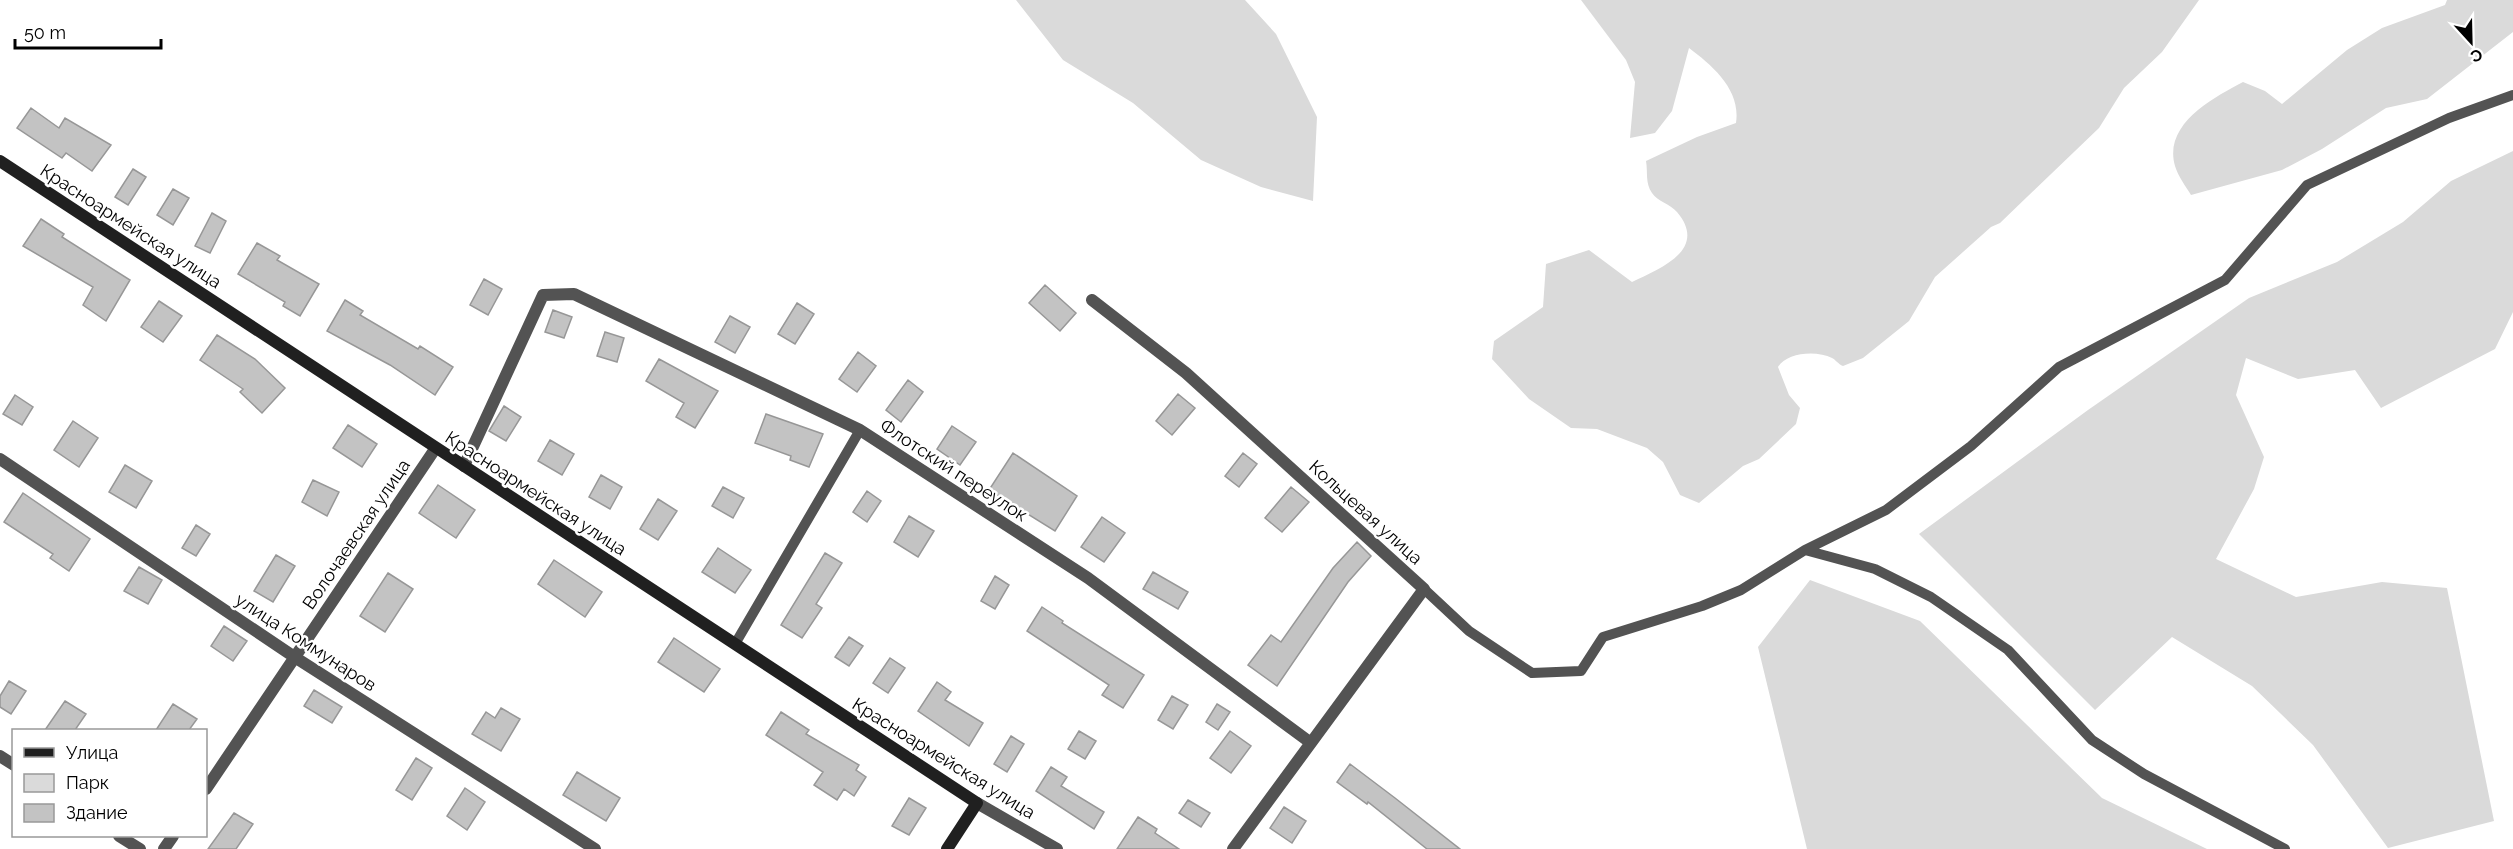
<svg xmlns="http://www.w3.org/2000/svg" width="2513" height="849" viewBox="0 0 2513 849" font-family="Raleway,sans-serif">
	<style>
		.green { fill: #dadada }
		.building { fill: #c3c3c3; stroke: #979797; stroke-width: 1.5 }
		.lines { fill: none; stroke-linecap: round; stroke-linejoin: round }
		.lane { stroke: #535353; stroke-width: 10 }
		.street { stroke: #535353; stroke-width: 12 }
		.secondary { stroke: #202020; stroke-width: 12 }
		.labels { text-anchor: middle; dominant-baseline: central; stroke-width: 5; stroke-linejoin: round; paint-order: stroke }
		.street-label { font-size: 18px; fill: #000; stroke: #fff }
	</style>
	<rect width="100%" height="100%" fill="#fff"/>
	<path class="green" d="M1016 0H1245L1276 34 1317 117 1313 201 1261 187 1201 160 1133 103 1063 60Z
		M1581 0H2199L2162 52 2124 88 2099 128 2000 223 1991 227 1935 277 1909 321 1863 358 1843 366C1838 364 1836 360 1832 358 1817 350 1787 352 1778 367L1789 395 1800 408 1796 424 1759 459 1743 466 1699 503 1680 495 1663 462 1647 448 1597 429 1571 428 1529 399 1492 359 1494 341 1543 307 1546 264 1589 250 1632 282C1659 269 1709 250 1677 212 1670 204 1657 201 1652 193 1645 183 1648 172 1646 161L1697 137 1736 123C1741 90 1713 66 1689 48L1672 111 1655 133 1630 138 1635 82 1626 60Z
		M2447 0H2513V32L2427 99 2386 108 2322 149 2282 170 2191 195C2186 187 2178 176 2175 166 2163 124 2213 98 2243 82L2265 91 2282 104 2347 50 2382 28 2445 5Z
		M2513 151V312L2495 349 2381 408 2355 370 2298 379 2246 358 2236 395 2264 457 2254 489 2216 559 2296 597 2382 582 2447 588 2494 821 2388 848 2313 745 2252 686 2172 637 2095 710 1919 534 2088 410 2249 298 2337 262 2403 222 2451 181Z
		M1810 580 1920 621 2102 798 2207 849H1807L1758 647Z"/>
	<path class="building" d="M31 108 59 128 65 118 111 145 92 171 66 153 62 158 17 128Z
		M133 169 146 177 128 205 115 197Z
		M173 189 189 198 173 225 157 215Z
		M212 213 226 221 210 253 195 246Z
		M41 219 64 234 62 237 130 280 106 321 83 305 93 287 23 246Z
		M257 243 280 256 277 260 319 284 300 316 283 306 285 302 238 274Z
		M484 279 502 289 488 315 470 305Z
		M1045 285 1076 313 1060 331 1029 303Z
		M345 300 363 311 360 315 418 349 420 346 453 367 435 395 390 365 327 331Z
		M159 301 182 316 163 342 141 327Z
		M797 303 814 314 795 344 778 334Z
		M553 310 572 317 564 338 545 332Z
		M730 316 750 327 735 353 715 342Z
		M605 332 624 338 617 362 597 356Z
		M217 335 255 359 285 388 262 413 240 392 243 389 200 360Z
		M858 352 876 366 857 392 839 379Z
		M659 359 718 391 695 428 676 417 684 403 646 381Z
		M908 380 923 392 901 422 886 410Z
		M1178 394 1195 408 1172 435 1156 421Z
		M15 395 33 407 22 425 3 414Z
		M504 406 521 417 506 441 489 431Z
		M766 414 823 434 809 467 790 460 791 456 755 443Z
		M73 421 98 438 79 467 54 450Z
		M348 425 377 444 362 467 333 448Z
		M952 426 976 442 960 465 937 449Z
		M550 440 574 454 562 475 538 461Z
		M1013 453 1077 496 1055 531 989 490Z
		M1243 453 1257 464 1239 487 1225 476Z
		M125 465 152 481 136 508 109 492Z
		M601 475 622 487 610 509 589 497Z
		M313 480 339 492 327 516 302 502Z
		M438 485 475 510 456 538 419 513Z
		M723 487 744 498 733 518 712 506Z
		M1291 487 1309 502 1282 532 1265 518Z
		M867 491 881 501 867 522 853 512Z
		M23 493 90 539 69 571 50 558 53 554 4 522Z
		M658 499 677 511 658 540 640 529Z
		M909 516 934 531 918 557 894 542Z
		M1102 517 1125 533 1104 562 1081 547Z
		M196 525 210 534 196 556 182 548Z
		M1357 542 1371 556 1348 582 1277 686 1248 665 1271 635 1281 642 1333 568Z
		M718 548 751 570 735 593 702 572Z
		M825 553 842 563 816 604 822 608 802 638 781 625Z
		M276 555 295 566 273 602 254 591Z
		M554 560 602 592 585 617 538 584Z
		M139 567 162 580 148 604 124 591Z
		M1153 572 1188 592 1178 609 1143 589Z
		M388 573 413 589 385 632 360 616Z
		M995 576 1009 585 995 609 981 601Z
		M1042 607 1063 621 1062 623 1144 675 1123 708 1102 695 1109 685 1027 631Z
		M224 626 247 641 233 661 211 646Z
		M849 637 863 646 849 666 835 657Z
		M674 638 720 669 704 692 658 662Z
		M890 658 905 668 888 693 873 683Z
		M9 681 26 691 11 714 0 707V696Z
		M937 682 951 692 945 700 983 723 969 746 918 711Z
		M314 690 342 707 332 723 304 706Z
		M1172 696 1188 705 1173 729 1158 720Z
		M65 701 86 714 75 730H45Z
		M173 704 197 719 189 730H156Z
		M1217 704 1230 712 1218 730 1206 722Z
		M501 708 520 719 501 751 472 734 486 712 495 718Z
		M781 712 809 730 806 734 859 765 856 770 866 777 854 796 844 789 837 800 814 785 823 772 766 735Z
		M1079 731 1096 741 1085 759 1068 749Z
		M1230 731 1251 746 1231 773 1210 758Z
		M1011 736 1024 744 1007 772 994 764Z
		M416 758 432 768 412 800 396 790Z
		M1350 764 1395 798 1460 849H1427L1368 802 1367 804 1337 782Z
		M1051 767 1067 777 1061 786 1104 812 1094 829 1036 791Z
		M577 772 620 798 606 821 563 795Z
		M465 788 485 802 467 830 447 816Z
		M909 798 926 808 909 835 892 826Z
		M1188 800 1210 813 1201 827 1179 813Z
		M1284 807 1306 821 1292 843 1270 828Z
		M234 813 253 824 236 849H208Z
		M1138 817 1157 829 1155 833 1179 849H1117Z"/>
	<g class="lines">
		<path class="lane" d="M1805 550 1875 569 1931 597 2008 650 2092 740 2144 774 2285 849
			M1424 589 1469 631 1532 673 1581 671 1603 637 1702 606 1741 590 1805 550 1886 510 1971 446 2059 367 2225 280 2307 185 2449 118 2513 95
			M735 644 860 430"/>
		<path class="street" d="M1092 300 1186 373 1424 589 1233 849
			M0 459 296 658 595 849
			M464 466 543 295 574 294 860 430 1088 578 1311 743
			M0 756 14 765
			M206 789 435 449
			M977 803 1057 849
			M119 836 140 849
			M164 849 173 836"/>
		<path class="secondary" d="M0 161 977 803 947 849"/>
	</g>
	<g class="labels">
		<g class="street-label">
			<text transform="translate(131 226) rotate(33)">Красноармейская улица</text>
			<text transform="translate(954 470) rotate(33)">Флотский переулок</text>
			<text transform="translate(536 493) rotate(33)">Красноармейская улица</text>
			<text transform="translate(1366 512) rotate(42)">Кольцевая улица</text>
			<text transform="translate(356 534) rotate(-56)">Волочаевская улица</text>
			<text transform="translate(306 642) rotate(33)">улица Коммунаров</text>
			<text transform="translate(944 758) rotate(32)">Красноармейская улица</text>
		</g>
	</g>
	<rect x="12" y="729" width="195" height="108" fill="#ffffff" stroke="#999999" stroke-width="1.5"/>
	<rect x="24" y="748" width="30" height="9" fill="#202020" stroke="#999999" stroke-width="1.5"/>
	<text x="66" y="759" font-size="18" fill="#000000">Улица</text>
	<rect x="24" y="774" width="30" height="18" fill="#dadada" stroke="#999999" stroke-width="1.5"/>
	<text x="66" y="789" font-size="18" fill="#000000">Парк</text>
	<rect x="24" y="804" width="30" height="18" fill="#c3c3c3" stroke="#999999" stroke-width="1.5"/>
	<text x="66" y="819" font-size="18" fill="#000000">Здание</text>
	<g transform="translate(2471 42) rotate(158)" stroke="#ffffff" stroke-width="4.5" paint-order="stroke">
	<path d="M0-4.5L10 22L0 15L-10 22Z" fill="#000000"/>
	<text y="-9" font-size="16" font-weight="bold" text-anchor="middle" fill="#000000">С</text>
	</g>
	<path d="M15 39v9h146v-9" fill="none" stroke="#000000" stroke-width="3"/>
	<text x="24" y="39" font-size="18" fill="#000000" stroke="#ffffff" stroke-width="4.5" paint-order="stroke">50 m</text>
</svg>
